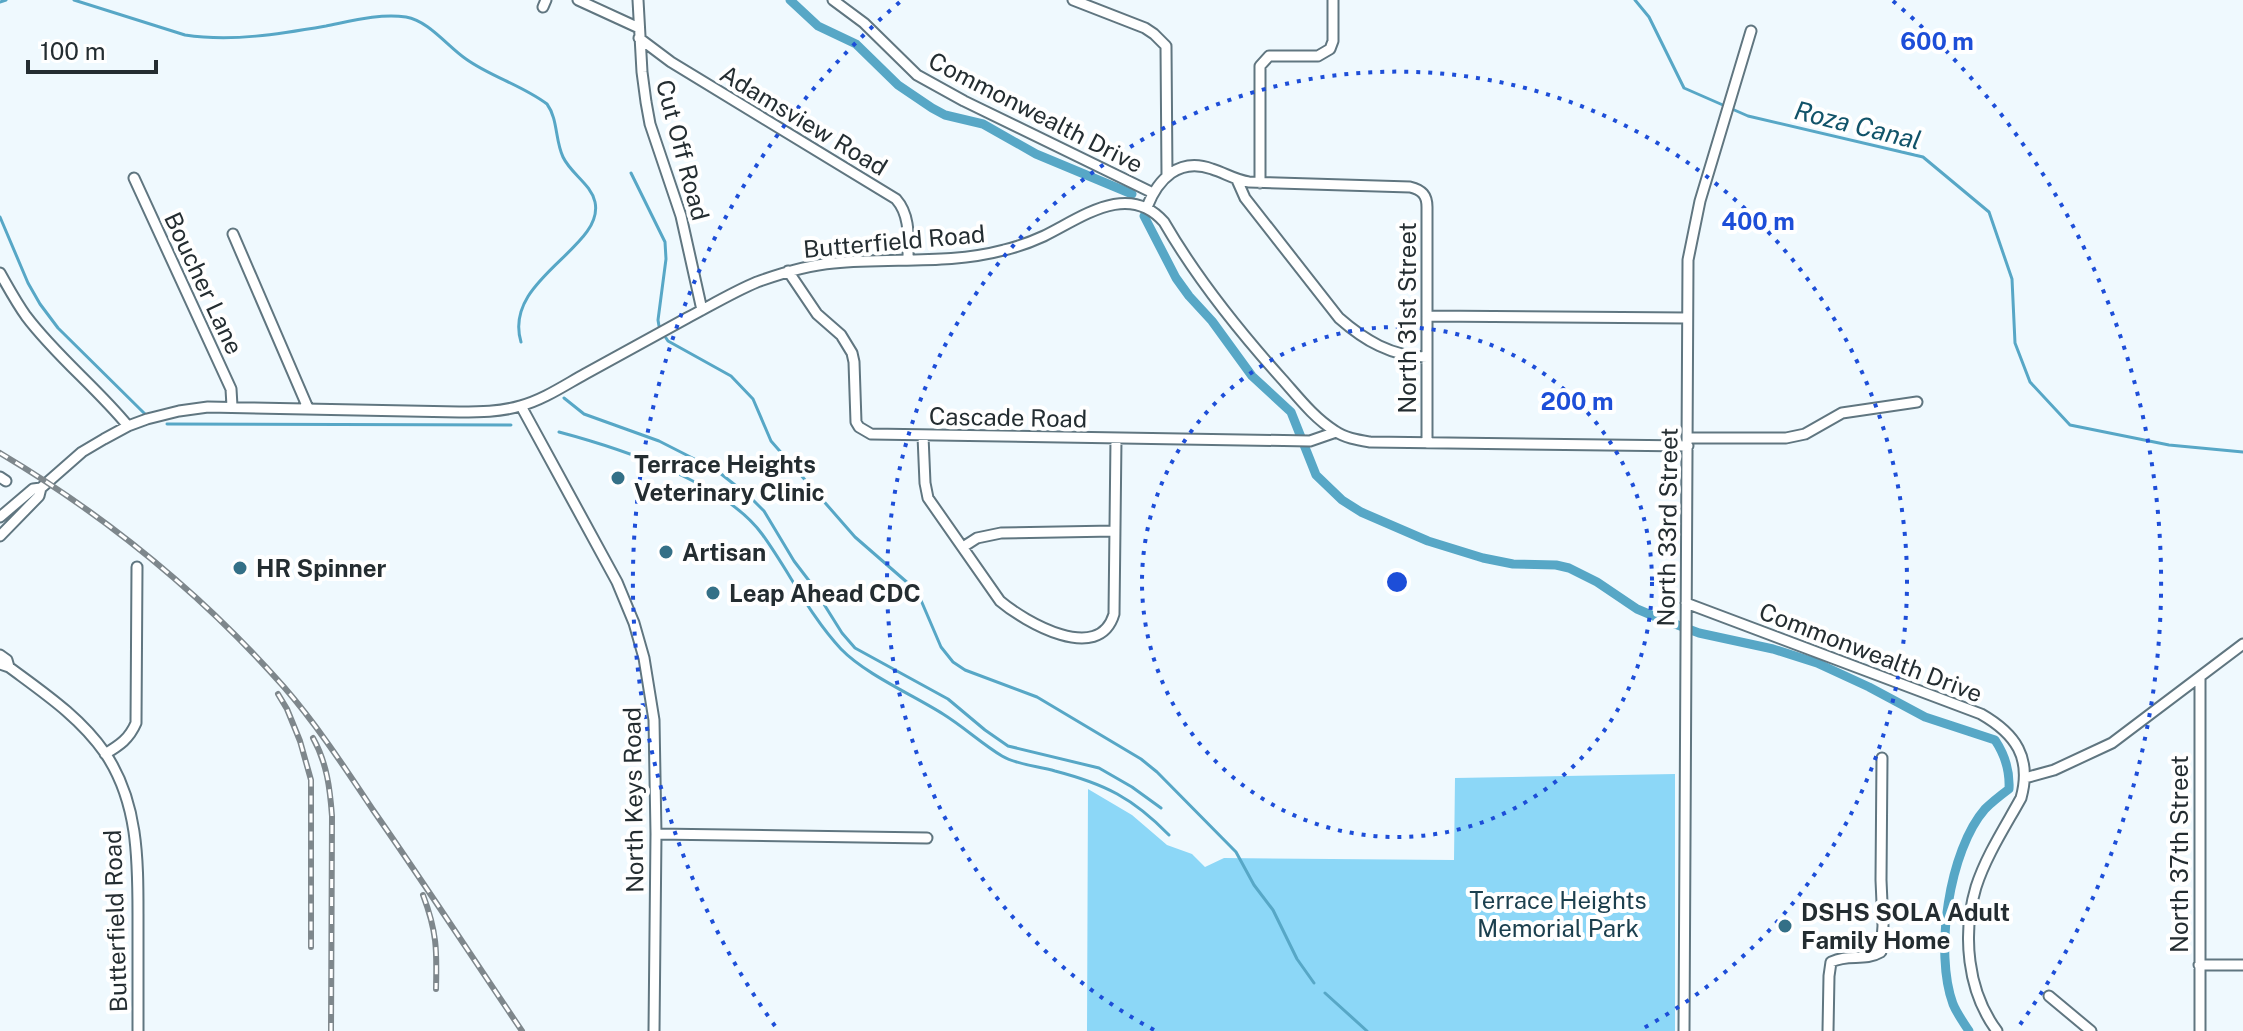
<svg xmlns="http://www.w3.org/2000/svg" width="2243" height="1031" viewBox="0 0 2243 1031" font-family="'Public Sans',sans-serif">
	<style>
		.green { fill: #8cd7f7 }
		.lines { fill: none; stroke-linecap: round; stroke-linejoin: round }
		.stream { stroke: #57a7c6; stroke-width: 3 }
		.canal { stroke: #57a7c6; stroke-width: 9 }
		.minor-casing { stroke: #607680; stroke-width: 13 }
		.minor { stroke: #fff; stroke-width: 9 }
		.rail-casing { stroke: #7e878c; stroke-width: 6 }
		.rail { stroke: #fff; stroke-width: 3; stroke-dasharray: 9; stroke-linecap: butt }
		.ring { fill: none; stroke: #1d4ed8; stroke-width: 4; stroke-dasharray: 4 8 }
		.poi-dot { fill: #347087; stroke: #fff; stroke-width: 3 }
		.labels { text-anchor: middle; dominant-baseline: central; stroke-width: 8; stroke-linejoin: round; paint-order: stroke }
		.street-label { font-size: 24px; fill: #242d31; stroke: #fff }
		.poi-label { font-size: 24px; font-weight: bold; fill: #242d31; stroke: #fff; text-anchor: start }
		.park-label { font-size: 24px; fill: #1c404f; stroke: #fff }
		.water-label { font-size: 26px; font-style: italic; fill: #115369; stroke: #fff }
		.centre { fill: #1d4ed8; stroke: #fff; stroke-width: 4 }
		.ring-label { font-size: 24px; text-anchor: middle; font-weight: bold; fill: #1d4ed8; stroke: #fff; stroke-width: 8; stroke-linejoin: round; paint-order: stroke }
	</style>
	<rect width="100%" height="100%" fill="#eff9fe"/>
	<path class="green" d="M1675 774V1031H1087L1088 789 1132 815 1167 845 1192 854 1205 867 1224 858 1454 860 1455 778Z"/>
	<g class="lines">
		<path class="stream" d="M74 0 185 35C232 42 280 34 326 26 351 21 380 13 406 17 429 21 447 46 466 59 491 77 522 85 547 104 558 119 555 140 563 157 571 174 591 184 595 202 605 248 502 279 521 342
			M1635 0 1649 17 1684 88 1748 116 1923 157 1989 212 2012 279 2015 343 2030 382 2070 425 2169 445 2243 452
			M0 2 6 0
			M631 173 665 242 666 259 658 320 659 326
			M0 217 28 283 40 304 58 328 145 414
			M666 338 668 341 731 376 753 399 771 441 855 537 917 591 941 647 953 662 965 670 1037 697 1141 759 1157 772 1236 852 1254 885 1273 910 1297 959 1314 983
			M564 398 584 414 659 441 716 470 749 496 764 511 794 561 810 582 842 633 855 648 948 699 985 730 1008 746 1099 768 1132 787 1161 808
			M167 424 511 425
			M559 432C619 448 724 482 762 534 789 571 809 615 841 649 865 674 913 695 943 714 964 727 982 744 1002 756 1017 765 1038 766 1055 771 1105 784 1133 798 1169 835
			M1325 993 1367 1031"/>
		<path class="canal" d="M790 0 818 26 856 44 898 85 932 108 945 115 983 124 1036 154 1132 194
			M1144 216 1176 278 1189 296 1212 321 1252 376 1291 412 1316 475 1342 500 1361 512 1428 541 1483 558 1513 564 1556 565 1569 568 1597 582 1637 609 1656 617 1699 633 1773 649 1817 663 1869 687 1925 717 1995 740C2005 755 2010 770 2009 789 2001 795 1992 802 1985 809 1949 850 1934 953 1953 1004 1957 1014 1964 1023 1969 1031"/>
		<g class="minor-casing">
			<path id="minor" d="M578 0 639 28
				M638 0 642 72 646 102 650 124 681 216 702 310
				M833 0 864 23 917 75 964 101 1153 193
				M1073 0 1145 28 1154 34 1166 46 1167 176
				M543 7 546 0
				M639 38 671 62 896 199C911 216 908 239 908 260
				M134 178 231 389 232 406
				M1237 180 1245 198 1339 318C1364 340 1392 357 1427 357
				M1260 183V66L1269 56H1318L1330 49 1333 41V0
				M1147 207C1158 179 1179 157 1212 169 1225 173 1235 180 1249 182L1410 187C1422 190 1427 195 1427 207V443
				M233 234 308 408
				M788 271 817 314 841 335 852 353 854 362 856 422 859 427 871 434 1310 441 1336 432
				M0 273C8 287 16 302 26 316 56 356 96 387 128 426
				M1427 316 1687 318
				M521 406 617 582 634 623 644 658 654 720 656 834 654 1031
				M923 436 925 483 928 498 1000 601C1025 622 1099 665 1114 614L1116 439
				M1688 438H1786L1805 434 1842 413 1917 402
				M0 477 6 481
				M0 517 33 489 41 488 82 452 104 439 128 426 147 419 179 411 208 407 459 412C479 412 500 412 520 406 543 400 565 385 585 374 619 355 653 337 687 318 710 306 733 292 757 282 782 273 807 265 834 263 890 257 948 265 1004 250 1017 247 1031 242 1044 236 1081 218 1128 181 1164 222 1197 279 1238 330 1282 379 1298 397 1314 418 1335 431 1345 438 1358 440 1370 442L1688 446
				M0 536 39 496 41 488
				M963 547 977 538 1001 533 1114 531
				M1686 603 1981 714C2016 734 2032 758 2021 798 2005 827 1986 856 1976 887 1962 934 1967 991 1997 1031
				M0 655 7 660 9 667
				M0 664 9 667C44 693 80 717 105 753 139 803 138 862 138 920 138 957 138 994 138 1031
				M105 754C120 745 129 739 136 723L137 567
				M2025 778 2054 770 2112 743 2243 644
				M656 834 927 838
				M2199 965H2243
				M2049 996 2091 1031
				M1684 1031 1688 260 1700 201 1751 31
				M1828 1031 1829 976 1831 962C1849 953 1864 962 1881 952L1883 926 1881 880 1882 758
				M2200 1031V677"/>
		</g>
		<use href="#minor" class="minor"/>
		<g class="rail-casing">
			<path id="rail" d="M0 453C106 516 202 594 284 687 317 725 345 768 373 810 424 883 472 957 522 1031
				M278 694 287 709 300 741 311 780V947
				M313 738C327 763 330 789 332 816L331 1031
				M423 895C437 932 437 950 436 989"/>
		</g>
		<use href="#rail" class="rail"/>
	</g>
	<g class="ring">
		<circle cx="1397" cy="582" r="255"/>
		<path d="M1154 1030A510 510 0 1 1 1640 1030"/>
		<path d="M775 1026A764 764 0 0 1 901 1M1893 1A764 764 0 0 1 2019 1026"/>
	</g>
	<g class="poi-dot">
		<circle cx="618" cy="478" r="8"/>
		<circle cx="666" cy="552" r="8"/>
		<circle cx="240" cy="568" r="8"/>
		<circle cx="713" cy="593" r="8"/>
		<circle cx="1785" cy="926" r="8"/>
	</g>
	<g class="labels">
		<g class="street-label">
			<text transform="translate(1036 112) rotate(27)">Commonwealth Drive</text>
			<text transform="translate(804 120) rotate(31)">Adamsview Road</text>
			<text transform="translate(683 150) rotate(75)">Cut Off Road</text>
			<text transform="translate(894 241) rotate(-5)">Butterfield Road</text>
			<text transform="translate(204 283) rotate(65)">Boucher Lane</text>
			<text transform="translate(1407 318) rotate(-90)">North 31st Street</text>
			<text transform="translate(1008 417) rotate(1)">Cascade Road</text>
			<text transform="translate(1667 527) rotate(-89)">North 33rd Street</text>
			<text transform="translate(1871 652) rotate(21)">Commonwealth Drive</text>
			<text transform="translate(633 800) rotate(-91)">North Keys Road</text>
			<text transform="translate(2179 854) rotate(-90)">North 37th Street</text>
			<text transform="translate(115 921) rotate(-92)">Butterfield Road</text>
		</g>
		<g class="poi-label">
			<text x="634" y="464">Terrace Heights<tspan x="634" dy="28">Veterinary Clinic</tspan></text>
			<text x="682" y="552">Artisan</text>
			<text x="256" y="568">HR Spinner</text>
			<text x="729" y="593">Leap Ahead CDC</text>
			<text x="1801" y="912">DSHS SOLA Adult<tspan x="1801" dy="28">Family Home</tspan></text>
		</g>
		<g class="park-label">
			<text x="1558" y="900">Terrace Heights<tspan x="1558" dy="28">Memorial Park</tspan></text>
		</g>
		<g class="water-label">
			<text transform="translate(1858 125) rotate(14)">Roza Canal</text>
		</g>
	</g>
	<circle cx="1397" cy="582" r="12" class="centre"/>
	<g class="ring-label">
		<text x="1937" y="50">600 m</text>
		<text x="1758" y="230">400 m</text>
		<text x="1577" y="410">200 m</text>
	</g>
	<path d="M28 60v12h128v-12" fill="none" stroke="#242d31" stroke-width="4"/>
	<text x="40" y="60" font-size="24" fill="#242d31" stroke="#ffffff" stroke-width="6" paint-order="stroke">100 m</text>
</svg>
